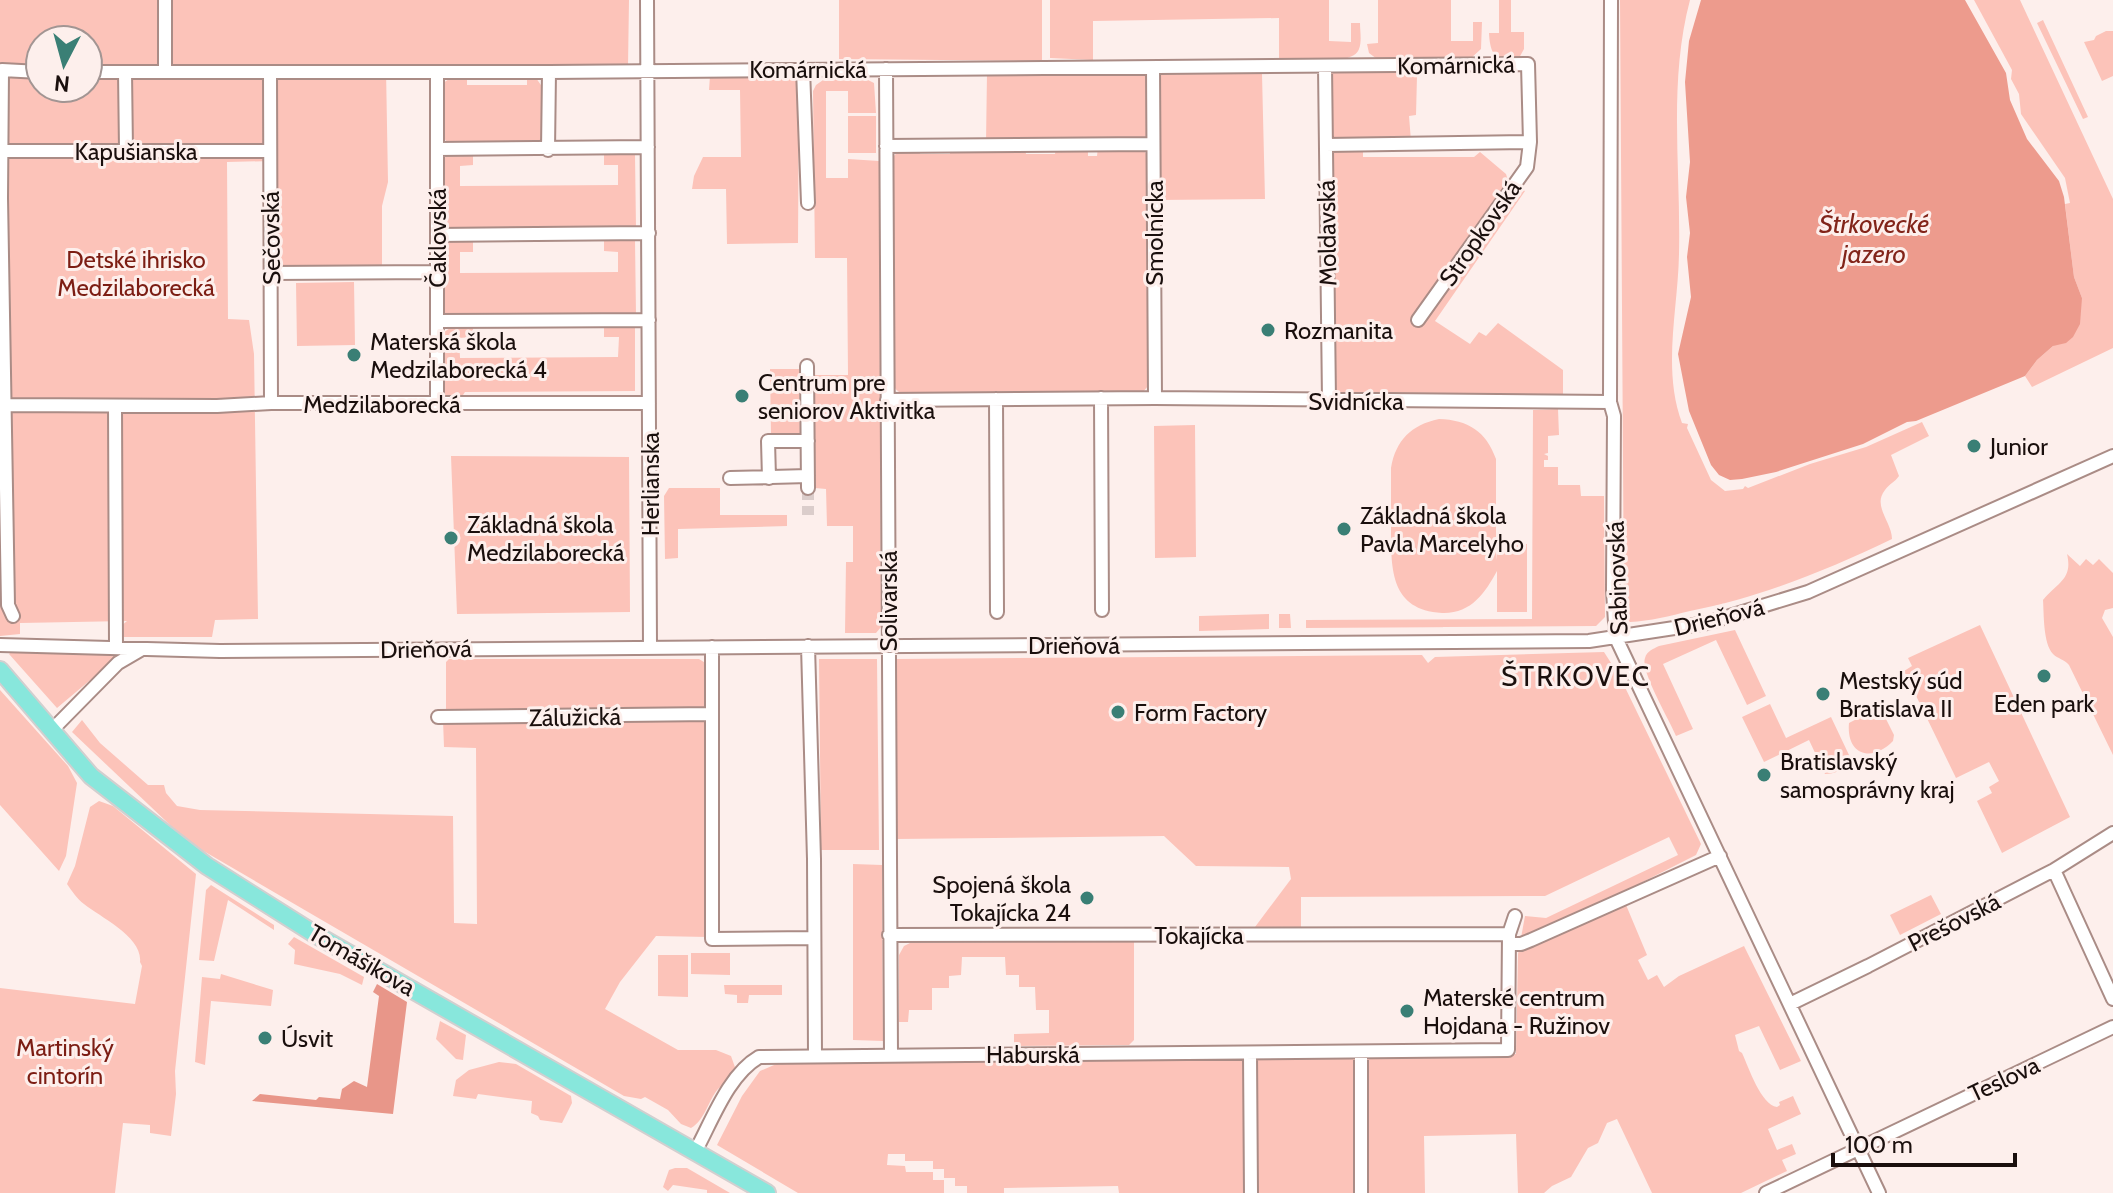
<svg xmlns="http://www.w3.org/2000/svg" width="2113" height="1193" viewBox="0 0 2113 1193" font-family="Cabin,sans-serif">
	<style>
		.green { fill: #fcc3b9; fill-rule: evenodd }
		.forest { fill: #e89689 }
		.water { fill: #ed9b8d }
		.lines { fill: none; stroke-linecap: round; stroke-linejoin: round }
		.minor-tunnel { stroke: #dbcdcb; stroke-width: 12; stroke-dasharray: 12 6; stroke-linecap: butt }
		.minor-casing { stroke: #aa8c86; stroke-width: 16 }
		.major-casing { stroke: #d1cfcf; stroke-width: 20 }
		.minor { stroke: #fff; stroke-width: 12 }
		.major { stroke: #88e7dc; stroke-width: 16 }
		.poi-dot { fill: #3a7f75; stroke: #fdefec; stroke-width: 3 }
		.labels { text-anchor: middle; dominant-baseline: central; stroke-width: 6; stroke-linejoin: round; paint-order: stroke }
		.street-label { font-size: 24px; fill: #1a0f0d; stroke: #fdefec }
		.park-label { font-size: 24px; fill: #7c1d13; stroke: #fdefec }
		.poi-label { font-size: 24px; fill: #1a0f0d; stroke: #fdefec; text-anchor: start }
		.water-label { font-size: 26px; font-style: italic; fill: #822419; stroke: #fdefec }
		.quarter-label { font-size: 28px; letter-spacing: 2px; fill: #1a0f0d; stroke: #fdefec }
	</style>
	<rect width="100%" height="100%" fill="#fdefec"/>
	<path class="green" d="M0 0H629L628 66 386 69 388 182 382 206V265H274L273 161 227 162 228 319 249 320 254 354 258 619 215 620 212 637H121V626L127 621 20 623V634L0 636ZM40 40H88V88H40Z
		M839 0H1042V61L839 59Z
		M1050 0H1329V41L1351 42V23H1360C1360 31 1362 41 1359 49 1353 67 1296 60 1279 60V18L1093 21V60L1050 58Z
		M1378 0H1451V41H1473V22H1482L1481 49 1470 59H1377L1369 53 1367 44 1378 43Z
		M1499 0H1511V32H1524V49L1519 58C1496 65 1490 54 1489 33H1499Z
		M1620 0H1690C1668 83 1681 169 1679 254 1678 310 1662 369 1682 423L1688 424 1687 428 1711 480 1725 491 1743 489 1745 486 1748 488 1810 464 1866 447 1922 422 1929 436 1891 455 1899 476C1895 482 1889 484 1885 490 1872 506 1892 522 1892 539 1827 570 1762 597 1690 611 1670 616 1650 621 1630 622L1624 616Z
		M1974 0H2020L2113 199V348L2032 387 2025 376 2037 360 2053 346 2082 298 2074 277 2065 204 2070 203 2065 178 2021 114 2019 94 2011 79 2012 70Z
		M2043 20 2088 117 2083 119 2037 23Z
		M2106 31H2113V76L2102 81 2084 42 2094 40 2096 36Z
		M1411 68 1417 76 1416 115 1409 116 1411 141 1329 142 1328 69Z
		M1150 72 1151 142 986 143 987 73Z
		M1157 74H1262L1265 199 1157 200Z
		M799 75 798 243 727 244 726 189H692L694 176 703 157H741L740 90H709L710 76Z
		M454 76H467V85H527V76L536 78 543 88 542 140 539 144H449L440 134 443 83Z
		M826 78H864L874 83 876 113H848V91H826V178H848V159L879 161 881 627 876 633H845L846 562H853V526H827L826 489 815 488 813 375H848L847 258H815L813 91 816 85Z
		M848 116H876V153H848Z
		M1056 147H1088V156H1097L1098 147H1141L1150 159V205H1146V231L1150 232V269L1146 270 1147 294 1151 295 1149 385 1142 393 906 395C897 392 894 389 892 380V159C898 148 909 149 919 148L920 154H950V148H1025L1026 154H1055Z
		M1363 147V157H1474L1480 152 1506 174 1509 184 1525 191 1435 321 1470 344 1479 332 1486 336 1498 323 1563 370V395L1331 394 1328 148Z
		M604 152H629L635 155 636 229 449 231C437 221 436 166 447 155L473 153V165L460 166V186L618 185V165H604Z
		M456 239H473V252H460V273L618 272V252L604 251V239L635 240 636 315 451 318 442 310 443 246Z
		M354 282 355 345 297 346 296 283Z
		M454 325H473V337L459 338 460 358 618 357 619 337H604V325L631 326 635 328V391L465 392 459 401 447 398 440 385 443 333Z
		M770 369H799L800 435H771Z
		M1558 409 1559 435 1548 436V453L1544 454 1548 456V460H1544V467H1558V485H1580L1581 496H1604L1605 617 1596 626 1279 628V614H1290L1291 628H1306V620L1532 619 1533 410Z
		M1439 419C1468 420 1486 431 1496 459V560L1498 544H1527V612H1497V571C1485 593 1471 614 1442 613 1391 610 1391 570 1391 530 1391 510 1391 489 1391 468 1396 440 1411 425 1439 419Z
		M1195 425 1196 557 1155 558 1154 426Z
		M451 456 629 457 630 612 457 614Z
		M669 488H720V515H787V526L678 529V558L665 559 664 496Z
		M2067 554 2080 566 2086 559 2093 565 2099 559 2113 573V608L2105 610 2102 618 2113 637V755L2069 665C2064 659 2058 659 2053 654 2043 643 2044 614 2043 600 2058 582 2073 579 2067 554Z
		M1269 614V629L1199 631V616Z
		M1980 625 2070 817 2002 853 1977 801 1992 793 1989 787 1999 781 1989 762 1956 778 1904 671 1912 666 1908 658Z
		M1735 630 1766 696 1747 705 1716 640 1663 664 1693 729 1676 736C1670 721 1640 671 1645 658 1647 651 1653 649 1659 646Z
		M12 651H115L120 655 57 708 9 654Z
		M1604 652 1620 677 1701 844 1696 855 1621 893 1647 955 1638 960 1648 980 1657 975 1664 987 1679 976 1744 946 1801 1061 1780 1070 1759 1026 1735 1035 1739 1051 1742 1053C1749 1068 1761 1105 1777 1107L1780 1105 1779 1102 1793 1096 1801 1114 1768 1129 1777 1150 1792 1144 1796 1154 1782 1160 1787 1171 1741 1193H1652L1617 1119 1607 1123 1598 1143 1588 1148 1571 1177 1552 1186 1544 1193H1518L1516 1134 1424 1136 1425 1193H1119L1118 1186 1004 1188V1193H967V1186H955V1178H944V1169H933V1161H905V1154H888L887 1165 905 1166 906 1172H933V1180H944V1193H798L717 1145 742 1096 760 1071 781 1062 1516 1054 1518 954 1525 916 1546 918 1678 855 1669 837 1545 896 1301 897V928L1255 927 1291 879 1289 867 1196 866 1164 836 896 839 897 659 1422 655 1428 663 1435 657Z
		M449 659H699L707 664V714L446 715V662Z
		M819 659H877L879 850H821Z
		M0 690 68 766 77 783 66 856 59 871 0 805Z
		M1770 704 1786 738 1831 717 1849 755C1849 768 1837 774 1825 774L1809 740 1764 762 1742 717Z
		M1874 710 1884 715 1894 735 1893 741C1872 763 1846 755 1849 723Z
		M702 719 708 725V937L656 936 620 982 605 1009 678 1050H716L731 1056 736 1070C731 1081 725 1082 718 1089 708 1101 705 1120 691 1128L681 1124 668 1110 645 1097 641 1099 624 1096 188 842 72 732 82 720 100 743 148 785H164L166 793 177 806 200 810 453 816 454 923 477 924 476 748 444 747 443 720Z
		M99 801 113 806 196 874 175 1071 176 1094 171 1136 150 1133V1125L123 1123 115 1193H0V988L135 1004 142 966 140 962C143 937 100 917 84 904 77 899 72 891 67 884L75 866 90 807Z
		M853 864 882 865 883 1041 853 1040Z
		M211 885 274 925V930L228 900 214 961 199 960 206 890Z
		M1931 895 1941 914 1900 935 1890 915Z
		M294 937 364 977 362 985 340 974 294 964 295 950 288 944Z
		M1134 941V1040L1129 1045 1014 1046V1034L1049 1033V1010H1036L1035 987H1019V975H1006L1005 957H962L961 975 949 976V988H932V1010H909L908 1022H899V955L904 946 910 943Z
		M691 953H730V975L691 974Z
		M658 955H688V997L658 996Z
		M221 974 273 990 271 1006 211 1001 205 1065 195 1062 202 977 220 979Z
		M724 985H782V995H749L748 1003H737V995L725 994Z
		M440 1021 466 1035 463 1060 456 1059 436 1039Z
		M499 1062 516 1064 571 1096 572 1103 562 1123 540 1120 538 1116 531 1113 532 1101 478 1094 476 1099 453 1096 456 1080 469 1070Z
		M675 1168H687L730 1193H707V1190L673 1185 668 1191 663 1187 669 1170Z"/>
	<path class="forest" d="M377 984 407 1002 393 1114 252 1101 260 1094 316 1100 319 1097 340 1099 342 1089 354 1081 367 1087 379 996 373 992Z"/>
	<path class="water" d="M1701 0H1965L2006 73 2010 100 2027 139 2059 181 2064 197 2074 277 2082 298 2080 324 2073 337 2066 343 2053 346 2037 360 2025 376 1916 421 1907 422 1863 444 1776 472 1742 479 1730 480 1719 475 1711 465 1689 411 1678 354 1691 297 1687 257 1690 233 1686 197 1690 162 1685 82 1689 41Z"/>
	<g class="lines">
		<path class="minor-tunnel" d="M808 488V515"/>
		<g class="minor-casing">
			<path id="minor" d="M647 0 650 647
				M1611 0 1610 402 1614 416 1613 591 1616 638 1879 1193
				M1325 66 1329 400
				M1153 68 1155 398
				M803 69 808 203
				M886 69 891 1055
				M88 72H549L1528 64 1530 142 1527 167 1418 320
				M125 72 126 150
				M165 72V0
				M437 72V405
				M270 73 271 403
				M1326 145 1530 142
				M886 146 1153 144
				M437 149 648 147
				M548 150 549 72
				M2 151H270
				M437 235 649 233
				M271 273 437 272
				M437 321 649 320
				M807 366 808 488
				M1101 398 1102 610
				M996 399 997 612
				M887 400 1155 398 1610 402
				M115 406 116 647
				M0 407 5 405 217 406 271 403H649
				M730 478 808 476
				M769 478 768 441H808
				M13 616 8 605 1 198 2 70 40 72
				M0 645 220 651 1589 641 1707 623 1808 592 2113 456
				M808 646 814 859 815 1056
				M712 647V939L814 938
				M438 717 712 714
				M52 730 118 663 142 649
				M2054 870 2113 999
				M889 935 1509 934
				M1509 944H1521L1531 940 1720 856
				M1790 1004 1868 966 2054 870 2113 833
				M1361 1053V1193
				M1250 1054 1251 1193
				M695 1152C712 1121 728 1075 759 1057L1508 1050 1509 934 1515 916
				M1766 1193 2113 1027"/>
		</g>
		<g class="major-casing">
			<path id="major" d="M0 670 91 776 207 866 313 933 767 1193"/>
		</g>
		<use href="#minor" class="minor"/>
		<use href="#major" class="major"/>
	</g>
	<g class="poi-dot">
		<circle cx="1268" cy="330" r="8"/>
		<circle cx="354" cy="355" r="8"/>
		<circle cx="742" cy="396" r="8"/>
		<circle cx="1974" cy="446" r="8"/>
		<circle cx="1344" cy="529" r="8"/>
		<circle cx="451" cy="538" r="8"/>
		<circle cx="2044" cy="676" r="8"/>
		<circle cx="1823" cy="694" r="8"/>
		<circle cx="1118" cy="712" r="8"/>
		<circle cx="1764" cy="775" r="8"/>
		<circle cx="1087" cy="898" r="8"/>
		<circle cx="1407" cy="1011" r="8"/>
		<circle cx="265" cy="1038" r="8"/>
	</g>
	<g class="labels">
		<g class="street-label">
			<text transform="translate(1456 65) rotate(-1)">Komárnická</text>
			<text x="808" y="69">Komárnická</text>
			<text x="136" y="151">Kapušianska</text>
			<text transform="translate(1154 233) rotate(-90)">Smolnícka</text>
			<text transform="translate(1327 233) rotate(-91)">Moldavská</text>
			<text transform="translate(1480 233) rotate(-55)">Stropkovská</text>
			<text transform="translate(271 238) rotate(-91)">Sečovská</text>
			<text transform="translate(437 238) rotate(-90)">Čaklovská</text>
			<text x="1356" y="401">Svidnícka</text>
			<text x="382" y="404">Medzilaborecká</text>
			<text transform="translate(650 484) rotate(-90)">Herlianska</text>
			<text transform="translate(1617 578) rotate(-92)">Sabinovská</text>
			<text transform="translate(888 601) rotate(-90)">Solivarská</text>
			<text transform="translate(1719 617) rotate(-14)">Drieňová</text>
			<text x="1074" y="645">Drieňová</text>
			<text transform="translate(426 649) rotate(-1)">Drieňová</text>
			<text transform="translate(575 717) rotate(-1)">Zálužická</text>
			<text transform="translate(1954 922) rotate(-27)">Prešovská</text>
			<text x="1199" y="935">Tokajícka</text>
			<text transform="translate(362 960) rotate(30)">Tomášikova</text>
			<text x="1033" y="1054">Haburská</text>
			<text transform="translate(2004 1079) rotate(-25)">Teslova</text>
		</g>
		<g class="park-label">
			<text x="136" y="259">Detské ihrisko<tspan x="136" dy="28">Medzilaborecká</tspan></text>
			<text x="65" y="1047">Martinský<tspan x="65" dy="28">cintorín</tspan></text>
		</g>
		<g class="poi-label">
			<text x="1284" y="330">Rozmanita</text>
			<text x="370" y="341">Materská škola<tspan x="370" dy="28">Medzilaborecká 4</tspan></text>
			<text x="758" y="382">Centrum pre<tspan x="758" dy="28">seniorov Aktivitka</tspan></text>
			<text x="1990" y="446">Junior</text>
			<text x="1360" y="515">Základná škola<tspan x="1360" dy="28">Pavla Marcelyho</tspan></text>
			<text x="467" y="524">Základná škola<tspan x="467" dy="28">Medzilaborecká</tspan></text>
			<text x="1839" y="680">Mestský súd<tspan x="1839" dy="28">Bratislava II</tspan></text>
			<text x="2044" y="703" text-anchor="middle">Eden park</text>
			<text x="1134" y="712">Form Factory</text>
			<text x="1780" y="761">Bratislavský<tspan x="1780" dy="28">samosprávny kraj</tspan></text>
			<text x="1071" y="884" text-anchor="end">Spojená škola<tspan x="1071" dy="28">Tokajícka 24</tspan></text>
			<text x="1423" y="997">Materské centrum<tspan x="1423" dy="28">Hojdana - Ružinov</tspan></text>
			<text x="281" y="1038">Úsvit</text>
		</g>
		<g class="water-label">
			<text x="1874" y="224">Štrkovecké<tspan x="1874" dy="30">jazero</tspan></text>
		</g>
		<g class="quarter-label">
			<text x="1576" y="676">ŠTRKOVEC</text>
		</g>
	</g>
	<g transform="translate(64 64) rotate(186)"><circle r="38" fill="#fdefec" stroke="#a29593" stroke-width="2"/>
	<path d="M0-6L14 30L0 20L-14 30Z" fill="#3a7f75"/>
	<text y="-12" font-size="22" font-weight="bold" text-anchor="middle" fill="#1a0f0d">N</text>
	</g>
	<path d="M1833 1153v12h182v-12" fill="none" stroke="#1a0f0d" stroke-width="4"/>
	<text x="1845" y="1153" font-size="24" fill="#1a0f0d" stroke="#fdefec" stroke-width="6" paint-order="stroke">100 m</text>
</svg>
